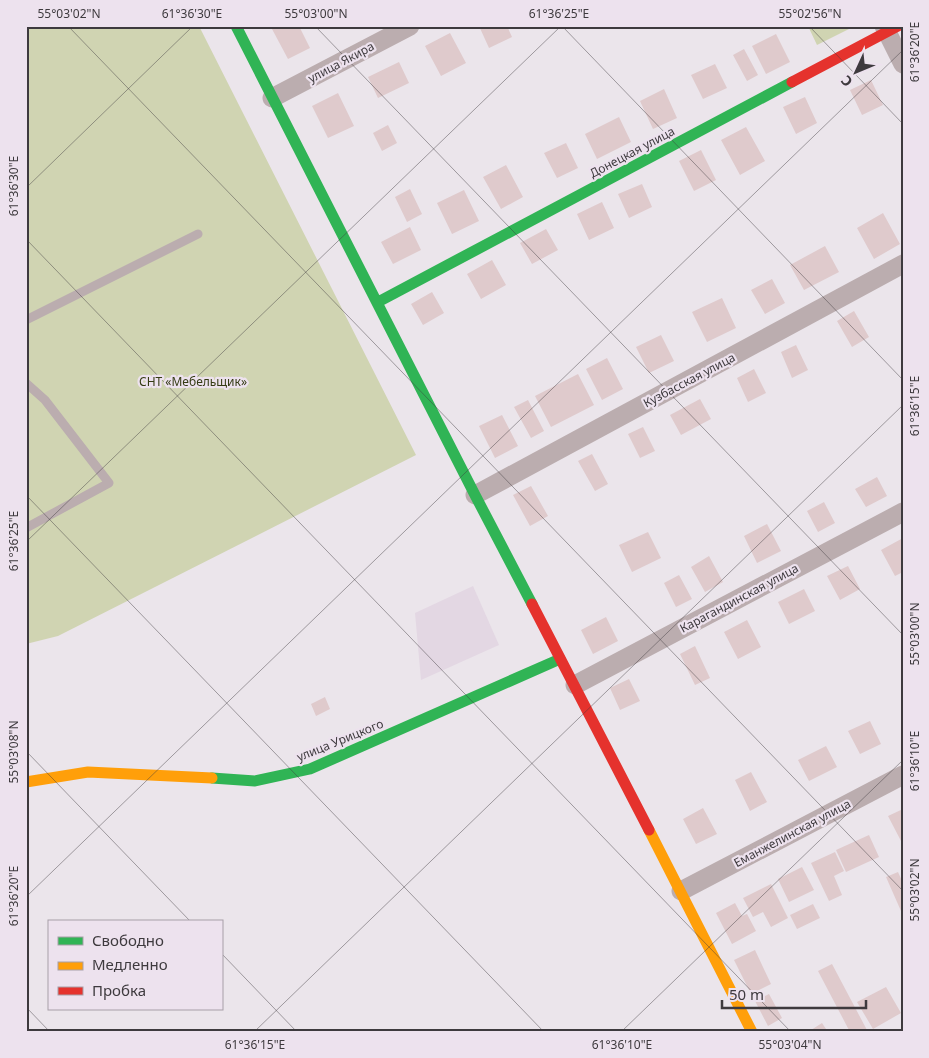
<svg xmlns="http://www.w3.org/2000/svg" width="929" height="1058" viewBox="0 0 929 1058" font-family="'Noto Sans',sans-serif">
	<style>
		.built { fill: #e3d7e3 }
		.green { fill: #d0d4b2 }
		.building { fill: #dfcacc }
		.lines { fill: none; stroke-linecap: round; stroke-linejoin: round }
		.lane { stroke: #bbadaf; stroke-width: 9 }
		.street { stroke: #bbadaf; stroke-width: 19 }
		.fast { stroke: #30b455; stroke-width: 11 }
		.slow { stroke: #ff9f0a; stroke-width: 11 }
		.jam { stroke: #e5322d; stroke-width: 11 }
		.ticks { fill: none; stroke: #3e3a3e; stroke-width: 1; stroke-opacity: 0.45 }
		.labels { text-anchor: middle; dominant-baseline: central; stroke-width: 4.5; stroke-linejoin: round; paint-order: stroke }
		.street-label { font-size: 12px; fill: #3e3a3e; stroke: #ede2ee }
		.park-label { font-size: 12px; fill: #353b14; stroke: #ede2ee }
		.neatline { fill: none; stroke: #3e3a3e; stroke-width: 2 }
		.ticks-label { font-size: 12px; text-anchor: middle; fill: #3e3a3e }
	</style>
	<rect width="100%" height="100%" fill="#ebe5eb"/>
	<path class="built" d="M473 586 499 645 421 680 415 613Z"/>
	<path class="green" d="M26 26H199L416 455 58 636 26 644Z
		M808 26H855L817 45Z"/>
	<path class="building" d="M277 26H299L310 48 288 59 272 29Z
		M479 26H507L512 37 489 48Z
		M450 33 466 63 441 76 425 46Z
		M776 34 790 62 766 74 752 46Z
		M744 49 758 75 747 81 733 55Z
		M399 62 409 83 378 98 368 77Z
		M715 64 727 88 703 99 691 75Z
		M871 80 883 105 862 115 850 90Z
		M664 89 677 118 653 129 640 101Z
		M338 93 354 126 328 138 312 106Z
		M805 97 817 123 796 134 783 107Z
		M619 117 631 142 597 159 585 134Z
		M388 125 397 143 382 151 373 133Z
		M746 127 765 161 740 175 721 140Z
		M566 143 578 168 557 178 544 153Z
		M701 150 716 180 694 191 679 161Z
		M506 165 523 197 501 209 483 177Z
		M642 184 652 207 629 218 618 194Z
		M410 189 422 214 407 222 395 197Z
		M464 190 479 221 452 234 437 203Z
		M602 202 614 228 589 240 577 214Z
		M883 213 900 244 874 259 857 228Z
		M410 227 421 250 393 264 381 242Z
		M546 229 558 250 532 264 520 243Z
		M825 246 839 272 804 290 790 265Z
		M492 260 506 285 481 299 467 274Z
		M772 279 785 303 765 314 751 290Z
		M432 292 444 313 423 325 411 304Z
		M722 298 736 328 707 342 692 312Z
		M854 311 869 337 852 347 837 321Z
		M661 335 674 361 649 373 636 347Z
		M796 345 808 370 792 378 781 352Z
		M607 358 623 389 602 400 586 369Z
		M754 369 766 393 748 402 737 378Z
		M578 374 594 405 551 427 535 396Z
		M700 399 711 419 681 435 670 415Z
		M528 400 544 431 531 438 514 407Z
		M502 415 518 446 495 458 479 426Z
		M643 427 655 451 640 458 628 434Z
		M592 454 608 484 595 491 578 461Z
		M877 477 887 496 866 507 855 489Z
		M531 486 548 516 530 526 513 495Z
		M824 502 835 523 818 532 807 511Z
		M767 524 781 551 757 563 744 536Z
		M648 532 661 558 632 572 619 545Z
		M903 538V572L895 576 881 550Z
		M709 556 723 582 705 592 691 567Z
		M848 566 860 589 840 600 827 576Z
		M679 575 692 599 676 607 664 583Z
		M804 589 815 611 789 624 778 602Z
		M606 617 618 641 593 654 581 630Z
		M747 620 761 647 738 659 724 632Z
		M695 646 710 678 695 685 680 654Z
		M629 679 640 701 620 710 610 688Z
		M325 697 330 709 316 716 311 704Z
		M870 721 881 744 860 754 848 731Z
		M826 746 837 767 809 781 798 760Z
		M751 772 767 802 750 811 735 780Z
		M703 808 717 834 696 844 683 819Z
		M903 809V841H901L888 816Z
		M869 835 879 857 846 872 836 850Z
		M835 852 844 871 834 876 842 895 829 901 811 863Z
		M802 867 814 890 789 902 778 879Z
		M898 872 903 883V911H901L886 877Z
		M771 884 788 918 771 927 763 912 753 917 743 898Z
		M735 903 742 916 747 914 756 931 732 944 716 913Z
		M813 904 820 918 797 929 790 915Z
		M755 950 771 984 751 994 734 960Z
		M832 964 868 1032H850L818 971Z
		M886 987 901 1013 873 1029 857 1002Z
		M769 994 782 1018 768 1026 755 1001Z
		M822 1023 828 1032H808Z"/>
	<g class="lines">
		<path class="lane" d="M26 320 198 234
			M26 383 45 400 109 483 26 528"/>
		<path class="street" d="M884 26 903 64
			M272 98 410 26
			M475 495 903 264
			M575 685 903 512
			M681 891 903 775"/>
		<path class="fast" d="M236 26 475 495 532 604
			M378 302 792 82
			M212 778 255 781 310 769 560 659"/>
		<path class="slow" d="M26 782 88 772 212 778
			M649 830 752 1032"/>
		<path class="jam" d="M792 82 898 26
			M532 604 649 830"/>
	</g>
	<path class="ticks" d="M68 26 903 891M315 26 903 635M562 26 903 380M809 26 903 124M26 188 193 26M26 239 791 1032M26 495 544 1032M26 542 561 26M26 751 191 922M26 897 903 50M221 953 297 1032M26 1007 50 1032M254 1032 903 405M621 1032 903 760"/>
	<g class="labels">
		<g class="street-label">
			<text transform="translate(341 62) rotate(-28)">улица Якира</text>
			<text transform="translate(632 152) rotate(-28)">Донецкая улица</text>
			<text transform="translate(689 380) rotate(-28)">Кузбасская улица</text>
			<text transform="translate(739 598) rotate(-28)">Карагандинская улица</text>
			<text transform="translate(340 740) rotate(-22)">улица Урицкого</text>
			<text transform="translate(792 833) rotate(-28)">Еманжелинская улица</text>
		</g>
		<g class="park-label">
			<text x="193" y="381">СНТ «Мебельщик»</text>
		</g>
	</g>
	<rect width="929" height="1058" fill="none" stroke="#ede2ee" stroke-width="55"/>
	<rect x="48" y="920" width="175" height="90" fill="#ede2ee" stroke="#a79fa8"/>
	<rect x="58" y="937" width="25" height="8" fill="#30b455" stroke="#a79fa8"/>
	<text x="92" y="946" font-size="15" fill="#3e3a3e">Свободно</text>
	<rect x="58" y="962" width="25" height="8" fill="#ff9f0a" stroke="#a79fa8"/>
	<text x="92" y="970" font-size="15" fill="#3e3a3e">Медленно</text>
	<rect x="58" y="987" width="25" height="8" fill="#e5322d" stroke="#a79fa8"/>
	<text x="92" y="996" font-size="15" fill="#3e3a3e">Пробка</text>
	<g transform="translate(856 72) rotate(226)" stroke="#ede2ee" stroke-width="4" paint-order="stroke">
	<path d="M0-4L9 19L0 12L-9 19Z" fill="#3e3a3e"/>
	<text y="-8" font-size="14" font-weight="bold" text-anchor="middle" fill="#3e3a3e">С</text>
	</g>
	<path d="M722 1000v8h144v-8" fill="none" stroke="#3e3a3e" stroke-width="2.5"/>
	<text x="729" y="1000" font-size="15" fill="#3e3a3e" stroke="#ede2ee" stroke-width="4" paint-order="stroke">50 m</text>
	<rect x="28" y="28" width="874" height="1002" class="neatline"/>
	<g class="ticks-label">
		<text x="69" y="18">55°03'02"N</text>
		<text x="192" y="18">61°36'30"E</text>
		<text x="316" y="18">55°03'00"N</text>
		<text x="559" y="18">61°36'25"E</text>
		<text x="810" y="18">55°02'56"N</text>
		<text transform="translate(915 52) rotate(-90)" y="4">61°36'20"E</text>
		<text transform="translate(14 186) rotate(-90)" y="4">61°36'30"E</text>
		<text transform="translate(915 406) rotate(-90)" y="4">61°36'15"E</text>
		<text transform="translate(14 541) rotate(-90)" y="4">61°36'25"E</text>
		<text transform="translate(915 634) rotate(-90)" y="4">55°03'00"N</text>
		<text transform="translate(14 752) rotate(-90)" y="4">55°03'08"N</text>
		<text transform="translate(915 761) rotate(-90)" y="4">61°36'10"E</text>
		<text transform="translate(915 890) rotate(-90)" y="4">55°03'02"N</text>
		<text transform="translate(14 896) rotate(-90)" y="4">61°36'20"E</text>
		<text x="255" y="1049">61°36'15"E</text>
		<text x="622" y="1049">61°36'10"E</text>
		<text x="790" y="1049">55°03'04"N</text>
	</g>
</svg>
